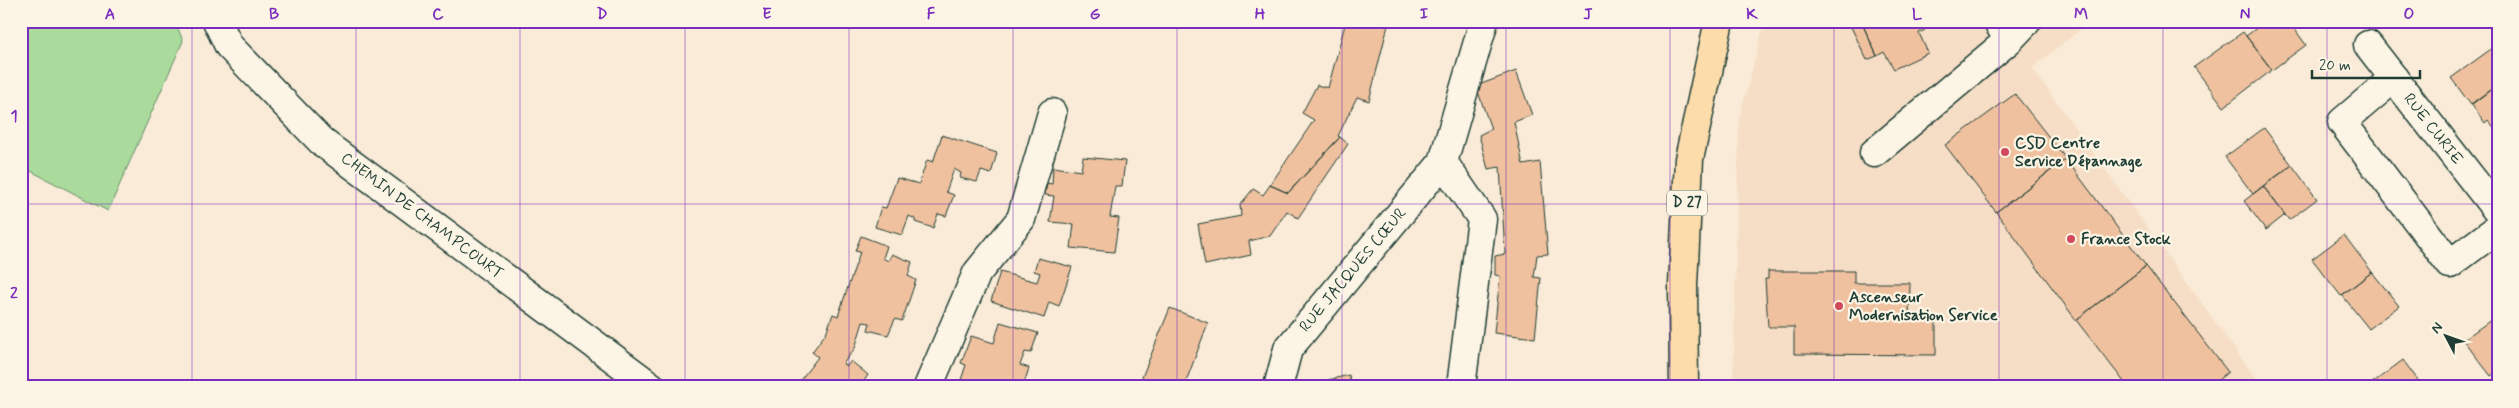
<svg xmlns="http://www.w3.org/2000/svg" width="2519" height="408" viewBox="0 0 2519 408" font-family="Mynerve,sans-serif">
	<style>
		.built { fill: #f6dec6 }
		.green { fill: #aadb9c; stroke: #648c68 }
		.building { fill: #efc19f; stroke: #1f3d34 }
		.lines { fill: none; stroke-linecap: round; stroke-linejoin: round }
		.minor-casing { stroke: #1f3d34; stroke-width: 31 }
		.major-casing { stroke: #1f3d34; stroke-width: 31 }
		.minor { stroke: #fcf5e5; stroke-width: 28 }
		.major { stroke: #fddcac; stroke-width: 28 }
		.grid { fill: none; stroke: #7b2cbf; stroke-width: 1; stroke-opacity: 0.55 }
		.poi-dot { fill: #d1495b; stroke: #fcf5e5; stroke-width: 2 }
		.labels { text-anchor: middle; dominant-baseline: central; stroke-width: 4.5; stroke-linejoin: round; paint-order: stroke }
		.shield { fill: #fcf5e5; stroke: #617469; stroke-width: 1 }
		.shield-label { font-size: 15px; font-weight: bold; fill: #1f3d34 }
		.street-label { font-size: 16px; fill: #1f3d34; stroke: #fcf5e5 }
		.poi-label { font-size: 16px; font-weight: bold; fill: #1f3d34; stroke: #fcf5e5; text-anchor: start }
		.neatline { fill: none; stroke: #7b2cbf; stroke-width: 2 }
		.grid-label { font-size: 16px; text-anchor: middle; font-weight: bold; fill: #7b2cbf }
	</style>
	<rect width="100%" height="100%" fill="#f9ebd7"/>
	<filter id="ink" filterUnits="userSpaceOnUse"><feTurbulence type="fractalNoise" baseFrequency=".02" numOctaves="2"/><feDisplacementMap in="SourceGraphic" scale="10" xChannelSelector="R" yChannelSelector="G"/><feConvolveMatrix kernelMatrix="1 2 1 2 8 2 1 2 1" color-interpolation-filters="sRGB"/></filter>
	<g filter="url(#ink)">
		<path class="built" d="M1765 21H2091L2032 68 2262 387H1733L1739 119Z"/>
		<path class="green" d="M21 21H175L183 41 108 211 21 166Z"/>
		<path class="building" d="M1346 21H1389L1369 101 1357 97 1338 136 1340 137 1288 193 1270 185 1314 120 1302 113 1317 85 1328 88Z
			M1861 21H1921L1925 30 1919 33 1928 53 1894 69 1884 52 1877 56Z
			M1861 21 1877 56 1867 60 1851 27Z
			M2266 21H2289L2306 45 2272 70 2246 36Z
			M2243 32 2272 70 2224 107 2194 67Z
			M2498 44V84L2471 105 2451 78Z
			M1516 71 1532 115 1514 122 1523 165 1540 162 1548 254 1537 255 1534 277 1541 278 1535 338 1494 333 1500 276 1495 275V256L1505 254 1500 167 1488 169 1479 135 1491 129 1476 86Z
			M2498 84V132L2488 120 2485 123 2471 104Z
			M2015 94 2066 159 1996 212 1945 145Z
			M2264 128 2292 165 2253 194 2225 157Z
			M942 135 997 153 991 174 981 171 977 182 960 178 961 173 954 169 946 192 954 195 946 216 938 214 933 228 915 222V219L909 216 902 235 875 227 881 207 886 208 897 178 919 184 927 160 933 162Z
			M1340 137 1348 144 1298 218 1287 211 1270 236 1249 241 1251 255 1205 265 1198 224 1241 216 1240 205 1253 189 1263 195 1270 185 1288 193Z
			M1083 157 1125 161 1122 186H1115L1110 217 1119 218 1114 252 1071 248 1074 224 1050 222 1054 196 1045 195 1047 183 1052 184 1053 167 1081 171Z
			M2066 159 2146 266 2076 320 1996 212Z
			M2292 165 2317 199 2289 220 2263 186Z
			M2263 186 2285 215 2266 230 2244 201Z
			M2344 235 2372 272 2341 296 2312 259Z
			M861 236 887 246 883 258 888 261 892 254 912 262 908 276 916 280 902 321 895 319 888 335 868 330 870 323 863 322 855 348 843 364 847 366 851 361 868 375 860 387H795L818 357 812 352 826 333 833 314 838 316 860 252 855 251Z
			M1038 258 1072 267 1059 306 1049 302 1044 318 991 301 1000 272 1037 282 1040 273 1034 271Z
			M2146 266 2228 372 2209 387H2128L2076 320Z
			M1768 271H1854V283H1910L1909 319 1936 318V355L1794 354V327H1768L1765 279H1768Z
			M2372 272 2399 306 2369 329 2342 295Z
			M1170 308 1208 323 1184 387H1138Z
			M2495 317 2498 320V371L2491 376 2463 340Z
			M1000 322 1038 333 1031 353 1025 352 1020 365 1029 368 1023 387H970L960 383 966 365 961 363 971 336 994 343Z
			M2403 360 2423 387H2367Z
			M1349 375 1351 387H1308L1307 385Z"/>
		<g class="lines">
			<g class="minor-casing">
				<path id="minor" d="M217 21 229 46 322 142 652 387
					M2009 40 2027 21
					M2368 45 2498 212
					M2394 78 2342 122 2450 264 2498 228
					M1874 153 2009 40 1997 21
					M1443 162 1482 219 1461 387
					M928 387 977 273 1021 219 1052 113
					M1278 387 1288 349 1443 162 1484 21"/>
			</g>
			<g class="major-casing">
				<path id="major" d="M1684 387 1683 285 1689 159 1719 21"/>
			</g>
			<use href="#minor" class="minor"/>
			<use href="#major" class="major"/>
		</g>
	</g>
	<path class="grid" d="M192 21V387M356 21V387M520 21V387M685 21V387M849 21V387M1013 21V387M1177 21V387M1342 21V387M1506 21V387M1670 21V387M1834 21V387M1999 21V387M2163 21V387M2327 21V387M21 204H2498"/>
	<g class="poi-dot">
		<circle cx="2005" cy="152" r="5"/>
		<circle cx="2071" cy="239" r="5"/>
		<circle cx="1839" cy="306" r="5"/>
	</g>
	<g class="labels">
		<rect class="shield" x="1667" y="190.5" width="40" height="25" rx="4"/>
		<g class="shield-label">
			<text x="1687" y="203">D 27</text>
		</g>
		<g class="street-label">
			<text transform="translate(2433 129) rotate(52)">RUE CURIE</text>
			<text transform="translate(422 216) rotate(37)">CHEMIN DE CHAMPCOURT</text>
			<text transform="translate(1353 270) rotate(-50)">RUE JACQUES CŒUR</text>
		</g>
		<g class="poi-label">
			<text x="2015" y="143">CSD Centre<tspan x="2015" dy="18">Service Dépannage</tspan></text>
			<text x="2081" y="239">France Stock</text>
			<text x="1849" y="297">Ascenseur<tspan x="1849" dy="18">Modernisation Service</tspan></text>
		</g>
	</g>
	<rect width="2519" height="408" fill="none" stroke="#fcf5e5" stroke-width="55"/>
	<g transform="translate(2446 336) rotate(311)" stroke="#fcf5e5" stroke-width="4" paint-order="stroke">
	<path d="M0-4L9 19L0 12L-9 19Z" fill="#1f3d34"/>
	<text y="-8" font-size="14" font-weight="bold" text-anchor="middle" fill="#1f3d34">N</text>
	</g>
	<path d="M2312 70v8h108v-8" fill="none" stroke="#1f3d34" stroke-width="2.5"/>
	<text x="2319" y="70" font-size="15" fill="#1f3d34" stroke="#fcf5e5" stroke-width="4" paint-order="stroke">20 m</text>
	<rect x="28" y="28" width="2464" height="352" class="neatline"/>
	<g class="grid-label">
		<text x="110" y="19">A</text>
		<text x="274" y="19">B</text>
		<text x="438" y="19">C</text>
		<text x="602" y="19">D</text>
		<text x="767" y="19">E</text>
		<text x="931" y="19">F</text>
		<text x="1095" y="19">G</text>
		<text x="1260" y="19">H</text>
		<text x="1424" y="19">I</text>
		<text x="1588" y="19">J</text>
		<text x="1752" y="19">K</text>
		<text x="1917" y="19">L</text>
		<text x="2081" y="19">M</text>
		<text x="2245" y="19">N</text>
		<text x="2409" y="19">O</text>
		<text x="14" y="121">1</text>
		<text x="14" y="298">2</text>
	</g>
</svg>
